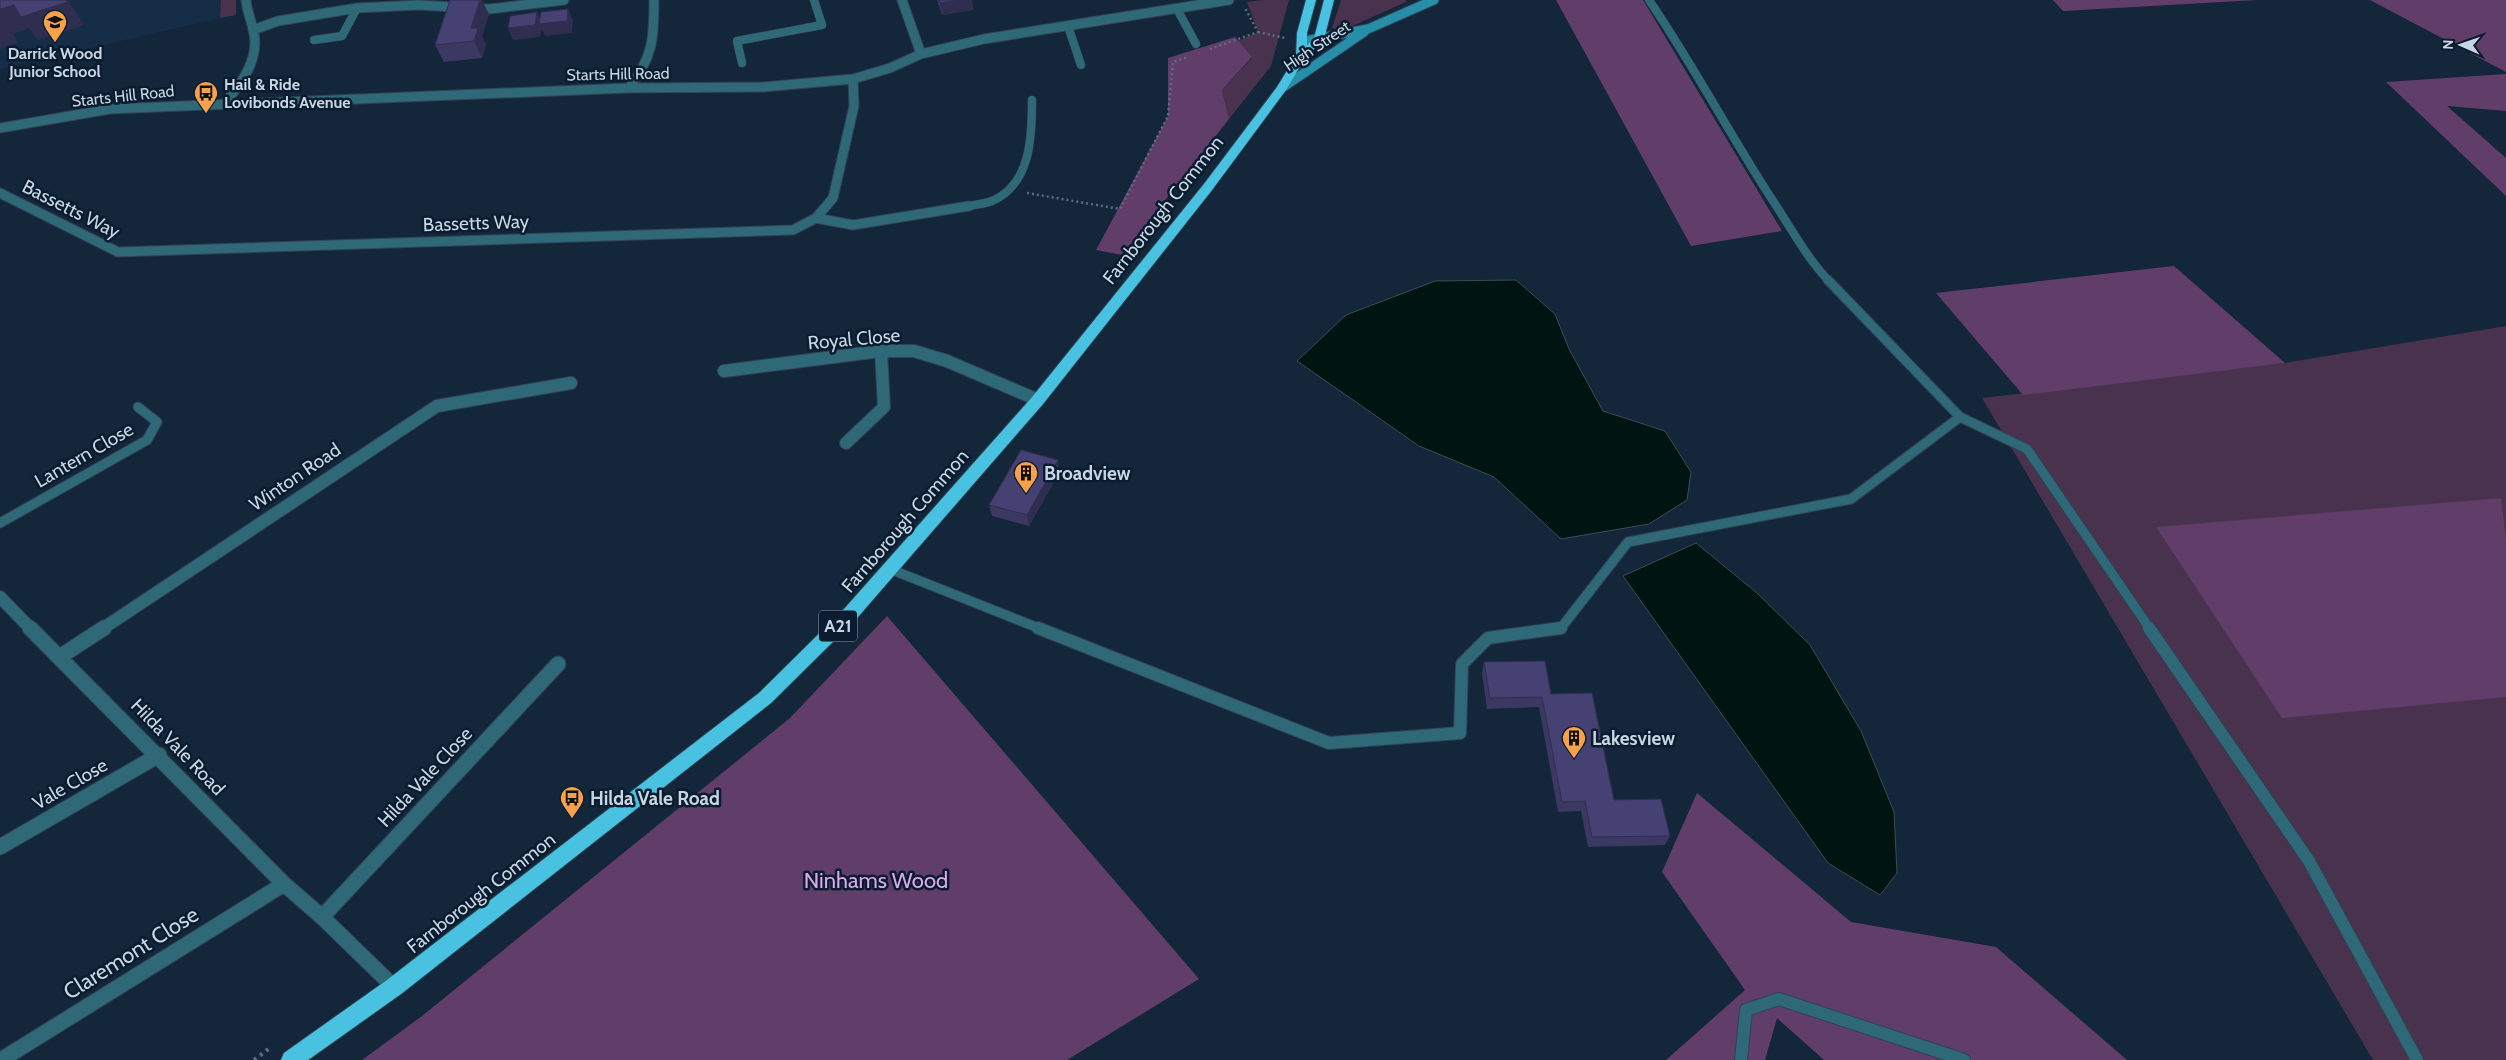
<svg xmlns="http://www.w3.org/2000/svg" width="2506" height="1060" viewBox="0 0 2506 1060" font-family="Cabin,sans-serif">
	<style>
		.built { fill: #162d47 }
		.green { fill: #49324e }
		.forest { fill: #613d69 }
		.water { fill: #001411; stroke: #3c4e50 }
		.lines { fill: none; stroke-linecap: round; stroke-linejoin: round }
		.lane-far2-casing { stroke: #304255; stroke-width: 9 }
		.lane-far1-casing { stroke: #304255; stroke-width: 11 }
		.lane-casing { stroke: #304255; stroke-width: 14 }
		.street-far2-casing { stroke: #304255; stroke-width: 11 }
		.street-far1-casing { stroke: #304255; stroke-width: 14 }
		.street-casing { stroke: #304255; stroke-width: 17 }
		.secondary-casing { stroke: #304255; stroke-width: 11 }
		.highway-casing { stroke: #304255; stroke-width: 2 }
		.path-far1 { stroke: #5d6d7e; stroke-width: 2.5; stroke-dasharray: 2 3; stroke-linecap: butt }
		.path { stroke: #5d6d7e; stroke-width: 4; stroke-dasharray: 3 4.5; stroke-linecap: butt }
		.lane-far2 { stroke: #2f6877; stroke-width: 8 }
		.lane-far1 { stroke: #2f6877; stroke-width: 9 }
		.lane { stroke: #2f6877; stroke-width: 12 }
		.street-far2 { stroke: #2f6877; stroke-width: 9 }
		.street-far1 { stroke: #2f6877; stroke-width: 12 }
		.street { stroke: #2f6877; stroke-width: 15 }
		.secondary { stroke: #268ea6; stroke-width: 9 }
		.highway { fill: #48c2e0; fill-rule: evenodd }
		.wall { fill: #3b3862 }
		.shaded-wall { fill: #302e50 }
		.building { fill: #454172; stroke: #302e50 }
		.labels { text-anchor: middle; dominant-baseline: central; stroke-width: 5; stroke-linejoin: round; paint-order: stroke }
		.far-street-label { font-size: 16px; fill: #c9d5e2; stroke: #0a1c30 }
		.far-poi-label { font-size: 16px; font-weight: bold; fill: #c9d5e2; stroke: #0a1c30 }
		.shield { fill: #0a1c30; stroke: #909ead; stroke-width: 1 }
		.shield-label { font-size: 18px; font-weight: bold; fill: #c9d5e2 }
		.street-label { font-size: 19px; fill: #c9d5e2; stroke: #0a1c30 }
		.poi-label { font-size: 19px; font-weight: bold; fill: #c9d5e2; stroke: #0a1c30; text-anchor: start }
		.near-park-label { font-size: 22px; fill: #dea6eb; stroke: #0a1c30 }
		.near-street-label { font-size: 22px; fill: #c9d5e2; stroke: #0a1c30 }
	</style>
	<rect width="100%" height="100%" fill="#13263a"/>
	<path class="built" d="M0 0H221L220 18 0 69Z"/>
	<path class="green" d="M221 0H236V15L220 18Z
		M1263 0H1289L1271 66 1229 119 1222 90 1252 58 1238 41 1258 32 1247 2Z
		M1341 0H1406V2L1341 31 1332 28Z
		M2506 326V1060H2373L1982 398 2285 363Z"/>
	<path class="forest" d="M1556 0H1643L1782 231 1691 246Z
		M2053 0H2257L2063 11Z
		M2370 0H2506V72Z
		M1235 37 1252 57 1222 90 1229 119 1122 255 1096 250 1168 116V58Z
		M2506 74V111L2447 106 2506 158V196L2386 82Z
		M2174 266 2285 363 2023 395 1936 293Z
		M2501 498 2506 539V697L2282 718 2156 527Z
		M887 616 1199 979 1067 1060H362L422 1016 790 718Z
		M1697 793 1851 922 1996 947 2127 1060H1824L1777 1018 1765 1060H1666L1745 990 1662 872Z"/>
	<path class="water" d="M1516 280 1555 314 1569 349 1603 411 1665 431 1691 472 1687 500 1649 524 1561 539 1494 477 1419 446 1297 361 1346 315 1435 281Z
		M1696 543 1757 593 1810 645 1861 731 1894 812 1897 873 1880 895 1828 863 1623 576Z"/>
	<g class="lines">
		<g class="lane-far2-casing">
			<path id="lane-far2" d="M1649 0C1694 66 1731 137 1775 204 1792 230 1807 258 1829 281
				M1177 9 1196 44
				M1068 26 1081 65
				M314 40 342 36 357 8
				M742 63 737 41 822 25 814 0
				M969 206C976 204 985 204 992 201 1031 184 1032 137 1032 100"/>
		</g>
		<g class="lane-far1-casing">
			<path id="lane-far1" d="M1960 417 2027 449 2150 629
				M0 523 147 440 157 422 138 407
				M890 569 1041 629
				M1555 629 1561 628 1628 542 1851 499 1960 417 1828 280"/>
		</g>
		<g class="lane-casing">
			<path id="lane" d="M1038 628 1329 743 1460 733 1462 664 1488 638 1561 628
				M2149 628 2309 861 2417 1060
				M1741 1060 1746 1010 1779 999 1964 1060"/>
		</g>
		<g class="street-far2-casing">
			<path id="street-far2" d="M902 0 921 54
				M253 30 278 21 357 8 418 5 490 9 564 0
				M629 88C653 57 654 39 654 0
				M225 103C241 84 259 60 254 34 252 22 247 12 246 0
				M0 128 110 109 629 88 763 87 853 79 890 68 921 54 984 39 1229 0
				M0 193 118 252 793 230 816 218 833 198 854 106 853 79
				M816 218 853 225 969 206"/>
		</g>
		<g class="street-far1-casing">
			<path id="street-far1" d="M724 371 881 351H914L947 361 1038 400
				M846 443 884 407 881 351
				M0 597 31 629
				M102 629 437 406 571 383"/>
		</g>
		<g class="street-casing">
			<path id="street" d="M30 628 284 884 322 917 394 987
				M61 656 104 628
				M0 847 159 755
				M322 917 558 664
				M1 1060 284 884"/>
		</g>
		<g class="secondary-casing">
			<path id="secondary" d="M1302 45 1310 40 1368 29 1434 0
				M1282 88 1364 32"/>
		</g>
		<g class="highway-casing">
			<path id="highway" d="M1306 0H1316L1307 33V45L1314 38 1324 0H1334L1324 39 1305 58 1286 90 1212 190 1043 404 857 618 771 703 401 994 308 1060H281L284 1053 387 980 759 693 845 608 1033 396 1204 184 1277 87 1296 56 1297 33Z"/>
		</g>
		<path class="path-far1" d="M1258 32 1285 38
			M1210 49 1258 32 1245 8
			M1027 193 1120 209 1168 116 1173 62 1188 57"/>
		<path class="path" d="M254 1060 271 1047"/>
		<use href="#lane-far2" class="lane-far2"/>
		<use href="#lane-far1" class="lane-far1"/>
		<use href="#lane" class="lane"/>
		<use href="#street-far2" class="street-far2"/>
		<use href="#street-far1" class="street-far1"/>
		<use href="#street" class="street"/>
		<use href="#secondary" class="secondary"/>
		<use href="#highway" class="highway"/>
	</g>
	<path class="wall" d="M937 0H972L973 10 942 15Z
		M489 14 482 36 486 45 482 58 444 62 435 45Z
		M1060 471 1029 526 992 516 989 505Z
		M1484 662 1551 694 1614 800 1670 836 1665 845 1588 847 1581 811 1558 812 1539 707 1487 709 1482 673Z"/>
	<path class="shaded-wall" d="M68 0 84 25 38 40 29 28 13 34 18 43 0 49V9L14 5Z
		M480 0H482L489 14 482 36 486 45 482 58 474 41 471 28Z
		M959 0H972L973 10 942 15 940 3Z
		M568 9 573 20 572 33 545 36 542 29 540 37 513 40 508 28 537 12 542 24Z
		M1058 460 1060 471 1029 526 1027 515Z"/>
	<path class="building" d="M0 0H66L67 2 21 17 14 5 0 9Z
		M450 0H480L471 28H478L474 41 435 45Z
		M939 0H959L940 3Z
		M568 9 567 21 539 24 541 12Z
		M537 12 535 25 508 28 510 16Z
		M1021 450 1058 460 1027 515 989 505Z
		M1545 661 1551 694 1592 693 1614 800 1661 799 1670 836 1592 837 1585 801 1562 802 1542 697 1490 698 1484 662Z"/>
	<defs>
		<g id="school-pin" transform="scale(1.25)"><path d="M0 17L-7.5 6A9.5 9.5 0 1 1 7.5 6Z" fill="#f7a149" stroke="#0a1c30"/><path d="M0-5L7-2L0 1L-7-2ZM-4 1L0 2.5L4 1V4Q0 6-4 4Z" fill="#111"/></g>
		<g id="bus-pin" transform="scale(1.25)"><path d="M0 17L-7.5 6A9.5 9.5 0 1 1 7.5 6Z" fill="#f7a149" stroke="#0a1c30"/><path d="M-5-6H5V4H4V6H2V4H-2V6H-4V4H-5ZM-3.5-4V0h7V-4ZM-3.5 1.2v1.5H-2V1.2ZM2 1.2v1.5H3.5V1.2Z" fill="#111"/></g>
		<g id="building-pin" transform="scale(1.25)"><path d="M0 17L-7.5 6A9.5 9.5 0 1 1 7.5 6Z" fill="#f7a149" stroke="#0a1c30"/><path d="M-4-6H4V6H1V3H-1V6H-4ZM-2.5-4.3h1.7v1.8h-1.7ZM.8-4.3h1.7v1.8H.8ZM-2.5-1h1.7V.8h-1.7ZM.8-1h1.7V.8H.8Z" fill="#111"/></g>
	</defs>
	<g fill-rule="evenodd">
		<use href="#school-pin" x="55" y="22"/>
		<use href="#bus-pin" x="206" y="93"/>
		<use href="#building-pin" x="1026" y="473"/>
		<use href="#building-pin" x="1574" y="738"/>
		<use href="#bus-pin" x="572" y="798"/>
	</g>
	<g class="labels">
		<g class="far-street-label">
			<text transform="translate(1317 46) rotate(-34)">High Street</text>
			<text transform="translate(618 74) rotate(-1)">Starts Hill Road</text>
			<text transform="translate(123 96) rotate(-6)">Starts Hill Road</text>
		</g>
		<g class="far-poi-label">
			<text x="55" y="53">Darrick Wood<tspan x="55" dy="18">Junior School</tspan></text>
			<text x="224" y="84" text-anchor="start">Hail &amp; Ride<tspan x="224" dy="18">Lovibonds Avenue</tspan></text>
		</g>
		<rect class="shield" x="819" y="610.5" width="38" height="31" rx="4"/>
		<g class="shield-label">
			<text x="838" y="626">A21</text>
		</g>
		<g class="street-label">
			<text transform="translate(71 209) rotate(27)">Bassetts Way</text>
			<text transform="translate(1163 210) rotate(-52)">Farnborough Common</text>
			<text transform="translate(476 223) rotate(-2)">Bassetts Way</text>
			<text transform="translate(854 339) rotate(-5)">Royal Close</text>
			<text transform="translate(84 455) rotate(-30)">Lantern Close</text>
			<text transform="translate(295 477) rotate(-34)">Winton Road</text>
			<text transform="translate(905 521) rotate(-49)">Farnborough Common</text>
			<text transform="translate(178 747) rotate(46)">Hilda Vale Road</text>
			<text transform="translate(425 777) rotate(-47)">Hilda Vale Close</text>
			<text transform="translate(70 784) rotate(-30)">Vale Close</text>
			<text transform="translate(481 893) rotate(-38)">Farnborough Common</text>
		</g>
		<g class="poi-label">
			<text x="1044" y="473">Broadview</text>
			<text x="1592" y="738">Lakesview</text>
			<text x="590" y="798">Hilda Vale Road</text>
		</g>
		<g class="near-park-label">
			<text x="876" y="880">Ninhams Wood</text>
		</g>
		<g class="near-street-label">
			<text transform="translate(131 953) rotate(-32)">Claremont Close</text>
		</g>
	</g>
	<g transform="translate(2461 45) rotate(272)" stroke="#0a1c30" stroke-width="4" paint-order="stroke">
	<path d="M0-4L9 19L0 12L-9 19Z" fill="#c9d5e2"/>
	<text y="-8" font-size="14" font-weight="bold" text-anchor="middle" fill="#c9d5e2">N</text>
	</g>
</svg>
